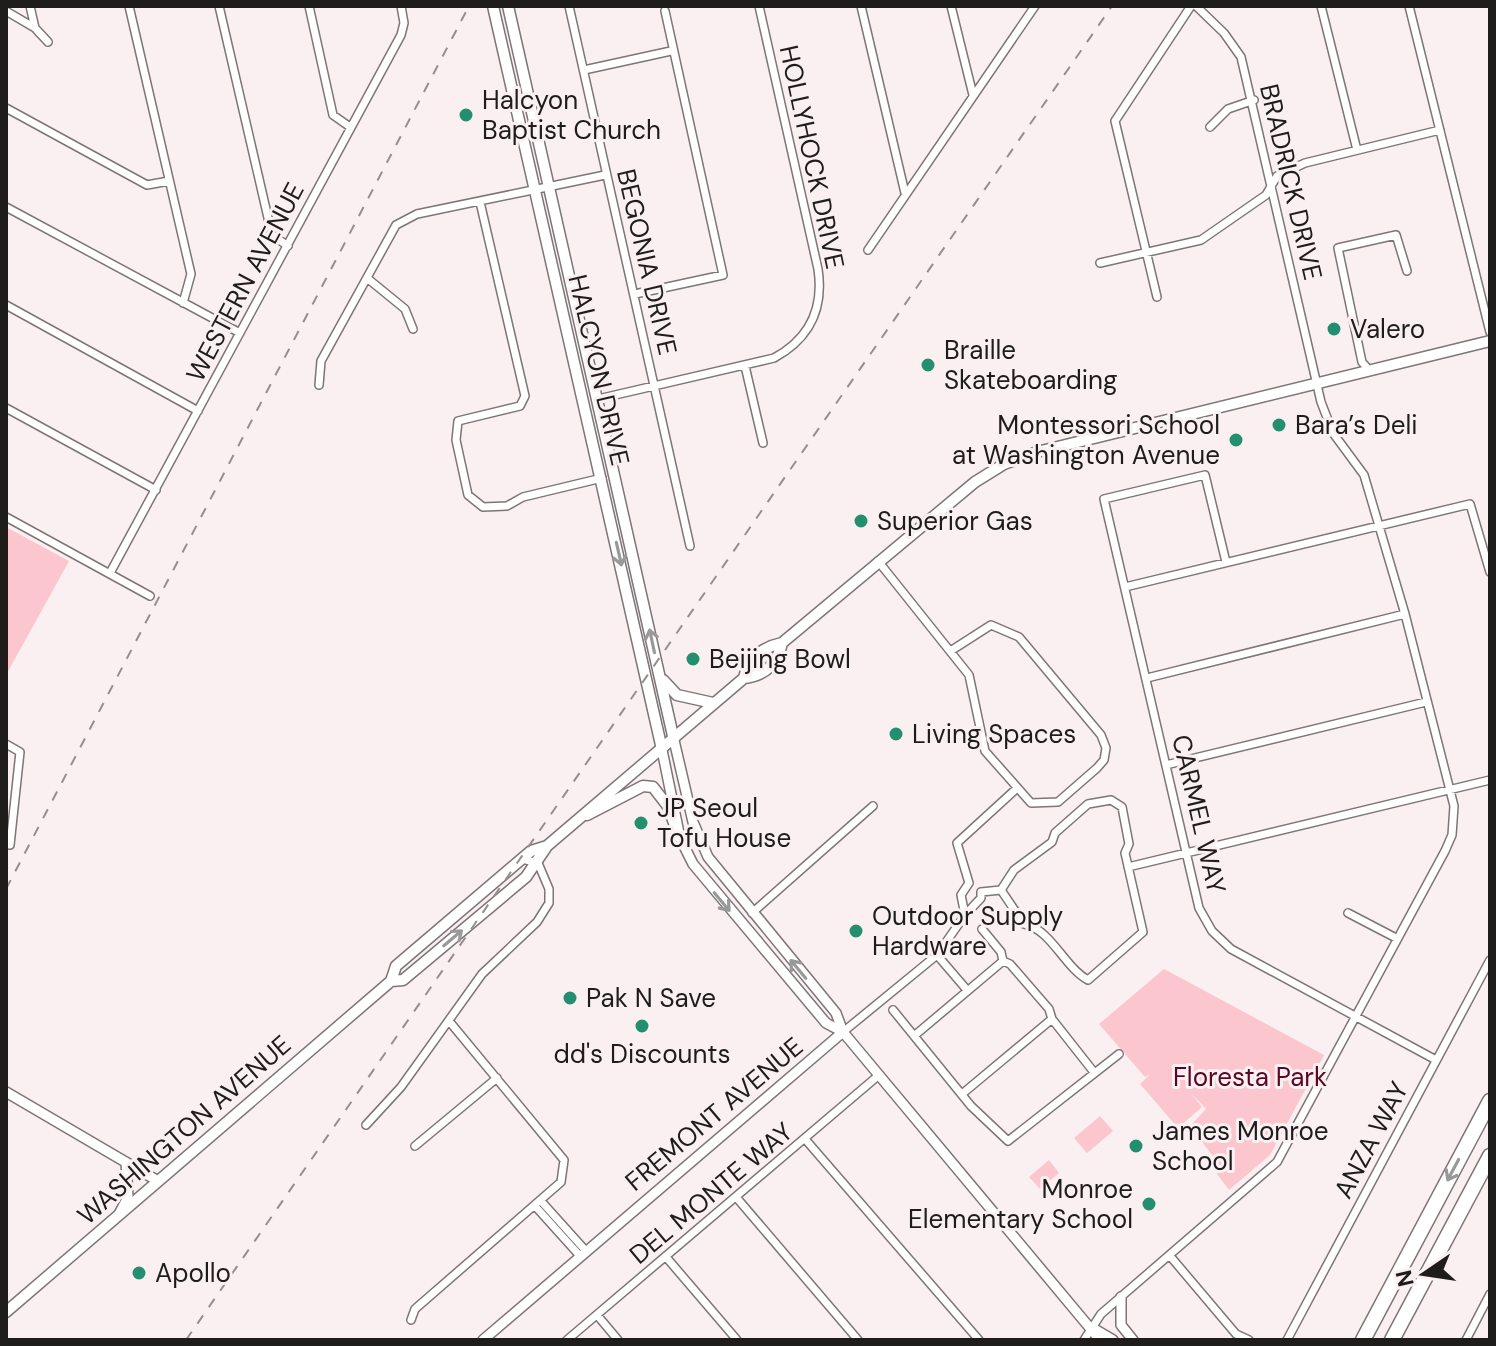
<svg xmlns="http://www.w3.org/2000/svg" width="1496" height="1346" viewBox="0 0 1496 1346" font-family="'DM Sans',sans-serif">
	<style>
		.green { fill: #fcc6ce }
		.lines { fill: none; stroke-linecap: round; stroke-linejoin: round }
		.minor-casing { stroke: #7d7576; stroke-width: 10 }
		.tertiary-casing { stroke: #7d7576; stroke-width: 12 }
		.secondary-casing { stroke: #7d7576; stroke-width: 13 }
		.motorway-casing { stroke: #7d7576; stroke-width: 17 }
		.minor { stroke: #fff; stroke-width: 7 }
		.tertiary { stroke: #fff; stroke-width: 9 }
		.secondary { stroke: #fff; stroke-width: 10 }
		.motorway { stroke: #fff; stroke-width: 14 }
		.rail { stroke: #958e8f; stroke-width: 2; stroke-dasharray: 10 10; stroke-linecap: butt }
		.oneway { stroke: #9a9999 }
		.poi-dot { fill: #238f6e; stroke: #faf0f2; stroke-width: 3 }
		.labels { text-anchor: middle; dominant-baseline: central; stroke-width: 6; stroke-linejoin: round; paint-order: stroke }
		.poi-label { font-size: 26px; fill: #1f1c1c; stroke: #faf0f2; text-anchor: start }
		.street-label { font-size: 26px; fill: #1f1c1c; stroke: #faf0f2 }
		.park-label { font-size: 26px; fill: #5a0524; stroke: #faf0f2 }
	</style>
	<rect width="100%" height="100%" fill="#faf0f2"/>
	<path class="green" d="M6 527 69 561 6 675Z
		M1164 969 1324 1055 1270 1155 1229 1190 1217 1174 1221 1167 1190 1126 1206 1109 1190 1092 1202 1107 1178 1128 1140 1084 1150 1074 1145 1077 1099 1024Z
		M1100 1116 1113 1131 1087 1153 1074 1138Z
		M1049 1160 1059 1173 1040 1189 1029 1177Z"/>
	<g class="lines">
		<g class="minor-casing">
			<path id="minor" d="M30 6 35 28
				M129 6 191 274 183 303
				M219 6 272 235 288 246
				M309 6 333 115 350 127
				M569 6 690 546
				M861 6 905 193
				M951 6 973 95
				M1321 6 1357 150
				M1409 6 1490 332
				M6 11 35 28 48 42
				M584 70 671 51
				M6 108 147 185 169 181
				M1210 127 1228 109 1254 100
				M480 202 525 396 520 406 458 421 456 440 468 495 483 507 507 506 523 497 602 478
				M6 207 240 333
				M868 250 1035 6
				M1100 263 1201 240 1266 195 1277 176 1305 163 1440 130
				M367 278 405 309 413 329
				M635 294 723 275 665 11
				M1157 297 1115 121 1191 6
				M6 305 198 411
				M745 366 763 443
				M1369 370 1362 362 1338 248 1396 235 1407 271
				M319 385 321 361 396 225 417 214 605 175
				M598 399 774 358C809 339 824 309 818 269L759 6
				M6 408 156 490
				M6 517 150 596
				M878 561 969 675 985 751 1031 803 1058 802 1097 768 1104 760 1106 748 1101 735 1019 637 991 625 952 650
				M1226 562 1205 475 1104 499 1199 908 1212 931 1231 949 1436 1060
				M110 573 401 35 404 23 401 6
				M1125 587 1470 504 1490 572
				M1147 678 1405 614
				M6 744 20 752 10 845H6
				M1166 765 1426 702
				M1128 867 1490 780
				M969 883 957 843 1016 789
				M969 883 961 895 965 915 981 898V892
				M981 892 1001 890 1014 870 1052 842 1055 833 1088 804 1111 800 1122 807 1129 844 1125 853 1143 932 1088 980C1064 967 1051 929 1024 924L1001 890
				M752 913 873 806
				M1348 913 1396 938
				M982 929 1001 952 1003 961 1010 964 1049 1009 1052 1019 1093 1071
				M937 955 967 990
				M893 1010 971 1106 1008 1141 1119 1054
				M843 1032 937 955 965 915
				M914 1036 1003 961
				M962 1094 1052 1019
				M366 1125 401 1087 482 974 537 922 549 903V889L538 863 522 859
				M805 1139 979 1340
				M415 1146 497 1078
				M736 1197 858 1340
				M541 1201 586 1251
				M535 1206 580 1256
				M1170 1256 1236 1334 1249 1340
				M666 1257 737 1340
				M597 1315 618 1340
				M411 1320 415 1309 561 1182 564 1160 449 1021
				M567 1340 879 1075
				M1084 1340 1101 1314 1277 1162 1445 851 1452 835 1454 806 1405 614 1364 475 1333 433 1321 402 1241 57 1224 33 1196 6
				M1287 1340 1490 960
				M1466 1340 1490 1294"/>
		</g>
		<g class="tertiary-casing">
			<path id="tertiary" d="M673 736 693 822 708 857 836 1013 843 1032 1100 1340
				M661 745 680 838 693 864 826 1023 843 1032
				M6 1092 158 1181
				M120 1212 128 1197 126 1162
				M1121 1297V1325L1133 1340
				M1096 1330 1113 1340
				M483 1340 843 1032"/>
		</g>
		<g class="secondary-casing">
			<path id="secondary" d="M493 6 661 745
				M508 6 673 736
				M744 678C748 658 763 647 782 643L975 482 1004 464 1037 452 1490 341
				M663 680 677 695 713 703
				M587 815 643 786 653 787 667 805 680 838
				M391 981 403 980 526 877 547 846 744 678C765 676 778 663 782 643
				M6 1312 391 981 396 966 531 851 547 846"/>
		</g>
		<g class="motorway-casing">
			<path id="motorway" d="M1363 1340 1490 1101
				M1392 1340 1490 1156"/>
		</g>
		<use href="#minor" class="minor"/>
		<use href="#tertiary" class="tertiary"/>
		<use href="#secondary" class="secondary"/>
		<use href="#motorway" class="motorway"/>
		<path class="rail" d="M6 889 469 6
			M186 1340 1112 6"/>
	</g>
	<defs><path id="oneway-shaft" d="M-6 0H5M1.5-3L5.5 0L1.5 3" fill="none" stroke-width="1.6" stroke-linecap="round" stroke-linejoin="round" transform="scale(2)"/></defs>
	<g class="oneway">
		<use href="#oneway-shaft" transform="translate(619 554) rotate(77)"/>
		<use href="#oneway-shaft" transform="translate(652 641) rotate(-102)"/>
		<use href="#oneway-shaft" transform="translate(722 902) rotate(50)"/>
		<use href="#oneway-shaft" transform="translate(453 938) rotate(-40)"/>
		<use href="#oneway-shaft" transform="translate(798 969) rotate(-130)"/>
		<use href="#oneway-shaft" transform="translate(1453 1170) rotate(118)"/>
	</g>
	<g class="poi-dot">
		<circle cx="466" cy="115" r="8"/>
		<circle cx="1334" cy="329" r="8"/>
		<circle cx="928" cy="365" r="8"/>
		<circle cx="1279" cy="425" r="8"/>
		<circle cx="1236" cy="440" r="8"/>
		<circle cx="861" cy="521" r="8"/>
		<circle cx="693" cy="659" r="8"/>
		<circle cx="896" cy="734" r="8"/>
		<circle cx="641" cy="823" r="8"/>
		<circle cx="856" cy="931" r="8"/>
		<circle cx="570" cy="998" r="8"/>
		<circle cx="642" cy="1026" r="8"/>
		<circle cx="1136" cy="1146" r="8"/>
		<circle cx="1149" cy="1204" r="8"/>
		<circle cx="139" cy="1273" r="8"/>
	</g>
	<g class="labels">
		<g class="poi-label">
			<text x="482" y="100">Halcyon<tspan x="482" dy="30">Baptist Church</tspan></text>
			<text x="1350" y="329">Valero</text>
			<text x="944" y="350">Braille<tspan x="944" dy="30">Skateboarding</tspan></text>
			<text x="1220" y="425" text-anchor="end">Montessori School<tspan x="1220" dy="30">at Washington Avenue</tspan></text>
			<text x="1295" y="425">Bara’s Deli</text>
			<text x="877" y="521">Superior Gas</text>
			<text x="709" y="659">Beijing Bowl</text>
			<text x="912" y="734">Living Spaces</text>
			<text x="657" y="808">JP Seoul<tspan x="657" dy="30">Tofu House</tspan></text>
			<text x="872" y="916">Outdoor Supply<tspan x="872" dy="30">Hardware</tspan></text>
			<text x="586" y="998">Pak N Save</text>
			<text x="642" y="1054" text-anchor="middle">dd's Discounts</text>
			<text x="1152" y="1131">James Monroe<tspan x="1152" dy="30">School</tspan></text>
			<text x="1133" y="1189" text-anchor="end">Monroe<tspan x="1133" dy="30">Elementary School</tspan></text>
			<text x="155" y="1273">Apollo</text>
		</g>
		<g class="street-label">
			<text transform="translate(812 157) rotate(78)">HOLLYHOCK DRIVE</text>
			<text transform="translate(1291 182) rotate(77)">BRADRICK DRIVE</text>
			<text transform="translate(647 262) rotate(77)">BEGONIA DRIVE</text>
			<text transform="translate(245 282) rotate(-62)">WESTERN AVENUE</text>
			<text transform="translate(599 370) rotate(77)">HALCYON DRIVE</text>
			<text transform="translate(1199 814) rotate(77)">CARMEL WAY</text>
			<text transform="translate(714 1114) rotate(-40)">FREMONT AVENUE</text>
			<text transform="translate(184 1130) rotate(-41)">WASHINGTON AVENUE</text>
			<text transform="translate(1371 1140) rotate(-62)">ANZA WAY</text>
			<text transform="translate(711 1193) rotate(-40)">DEL MONTE WAY</text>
		</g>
		<g class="park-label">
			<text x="1250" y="1077">Floresta Park</text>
		</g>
	</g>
	<rect width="1496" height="1346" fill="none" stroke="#1f1c1c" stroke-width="16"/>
	<g transform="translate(1424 1274) rotate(257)" stroke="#faf0f2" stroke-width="6" paint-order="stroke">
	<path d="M0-6L14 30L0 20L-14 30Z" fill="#1f1c1c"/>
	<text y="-12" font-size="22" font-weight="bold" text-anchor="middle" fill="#1f1c1c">N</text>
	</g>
</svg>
